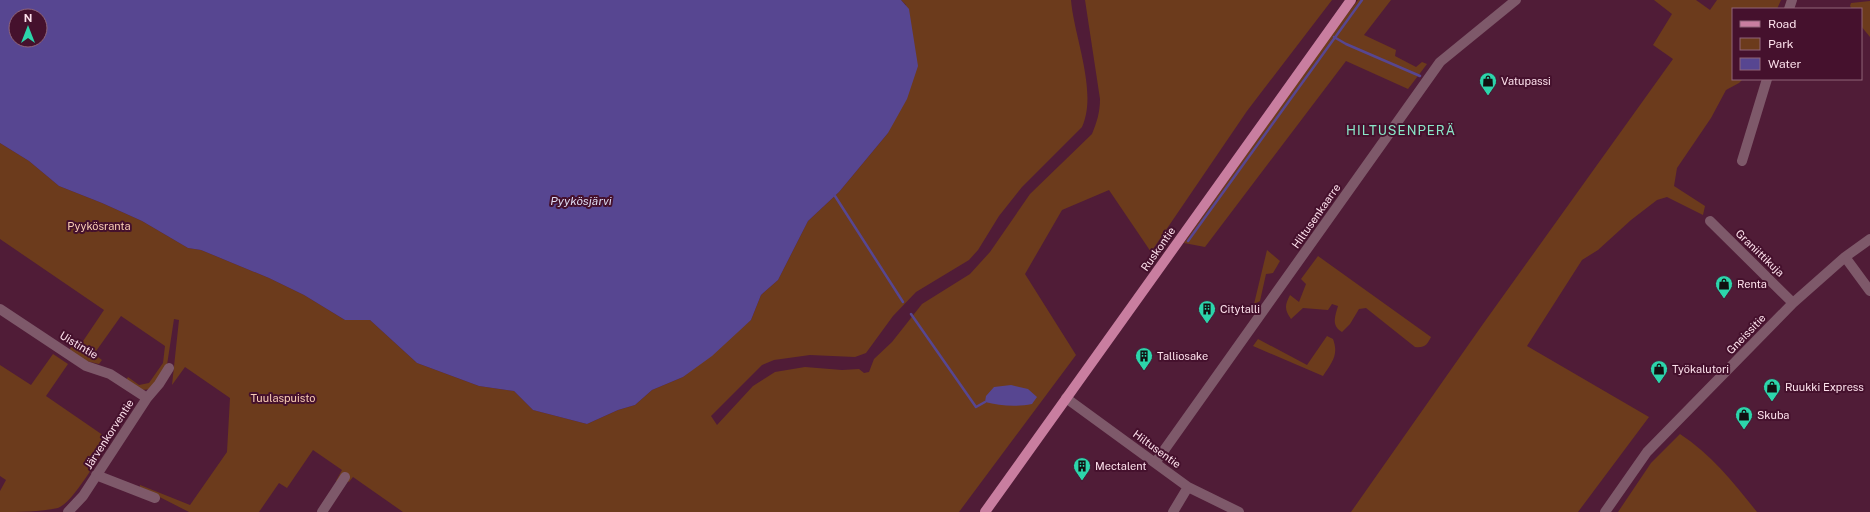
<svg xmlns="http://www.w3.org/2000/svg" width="1870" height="512" viewBox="0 0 1870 512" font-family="'Public Sans',sans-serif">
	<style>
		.green { fill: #6c3b1c }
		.water { fill: #574691; fill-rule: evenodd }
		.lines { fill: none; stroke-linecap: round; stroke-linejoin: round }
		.stream { stroke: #574691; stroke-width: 2.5 }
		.minor { stroke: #7e596a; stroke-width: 10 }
		.major { stroke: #c97ea0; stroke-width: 10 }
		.labels { text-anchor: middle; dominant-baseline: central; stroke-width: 4; stroke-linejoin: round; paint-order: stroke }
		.poi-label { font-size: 11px; fill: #fde1ec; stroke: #45112d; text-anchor: start }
		.street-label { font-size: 11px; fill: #fde1ec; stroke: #45112d }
		.park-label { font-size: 11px; fill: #f8cdb4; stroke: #45112d }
		.water-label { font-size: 12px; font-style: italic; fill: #dedcf2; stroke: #45112d }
		.quarter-label { font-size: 13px; letter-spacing: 1px; fill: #8ae8c9; stroke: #45112d }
	</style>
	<rect width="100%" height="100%" fill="#501c37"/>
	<path class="green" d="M901 0H1071C1074 37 1098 92 1082 127L1022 187 999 216 978 250 969 260 916 292 893 316 866 353 855 357 810 355 774 360 762 365 711 416 717 425 753 386 775 372 805 367 842 370 859 369 864 373 869 372 874 359 892 342 922 304 970 274 990 252 1030 194 1092 134C1097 122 1100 112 1100 99L1085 0H1332L1247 111 1151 252 1109 190 1062 210 1025 274 1076 355 959 512H403L353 477 349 482 347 481H336L342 470 313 450 287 488 279 483 259 512H189L140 487V485L190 505 227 452 230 398 185 367 172 385 179 320 174 319 167 365 151 389 142 390 126 380 128 377 139 385 149 383 163 363 165 346 121 316 94 354 102 360 99 364 86 361 69 350 72 346 77 350 104 310 0 239V143L29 161 59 186 102 203 142 221 188 248 201 250 269 278 304 295 345 320H370L417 363 479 386 514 391 533 410 587 424 618 410 635 405 652 390 683 377 751 320 761 295 778 280 808 221 839 192 888 133 906 5Z
		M1358 0H1391L1364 35 1396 50 1395 56 1416 67 1422 62 1427 64 1408 89 1346 61 1205 247 1184 243 1331 35Z
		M1654 0H1696L1710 10 1717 0H1781L1777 9H1733V79H1743L1739 83 1726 90 1711 118 1677 168 1674 186 1705 206 1703 215 1667 197 1657 200 1631 220 1598 250 1582 260 1527 346 1649 417 1578 512H1351L1483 324 1673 59 1653 45 1672 14Z
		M1870 1V37L1861 26V9H1852L1850 6 1851 3Z
		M1267 250 1280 261 1273 273 1266 274 1260 301 1254 304Z
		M1318 256 1431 337C1427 345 1425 348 1415 347L1366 308 1359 309 1350 324 1342 332C1331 326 1335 316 1338 306L1332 304 1328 310 1303 308 1291 319C1284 309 1285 305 1290 295L1299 302 1306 284 1301 279Z
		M1327 336 1333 339C1339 355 1332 362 1323 376L1253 346 1258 339 1307 365Z
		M53 354 68 364 46 396 110 440C100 455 73 503 58 508 40 512 19 512 0 512V491L6 480 0 476V365L31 385Z
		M1680 434C1711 454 1734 483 1757 512H1618L1651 463Z"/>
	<path class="water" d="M0 0H901L909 9 918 66 907 99 888 133 839 192 808 221 778 280 761 295 751 320 712 356 683 377 652 390 635 405 618 410 587 424 533 410 514 391 479 386 417 363 370 320H345L304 295 269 278 201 250 188 248 142 221 102 203 59 186 29 161 0 143ZM16 16H40V40H16Z
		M1011 385 1028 389 1037 397 1032 404C1017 407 1000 406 985 402L986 396 994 387Z"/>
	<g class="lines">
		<path class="stream" d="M1334 37 1346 44 1420 76
			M835 196 903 302
			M1188 241 1362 0
			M911 314 976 407 985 402"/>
		<path class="minor" d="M1789 9 1792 0
			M1742 161 1767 79
			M1710 221 1793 303
			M1845 257 1870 291
			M0 309 86 366 110 374 147 398
			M1066 398 1188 487 1239 512
			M1155 463 1440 62 1516 0
			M96 475 155 498
			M68 512 83 496 147 398 159 384 169 368
			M322 512 345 477
			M1173 512 1188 487
			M1605 512 1647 452 1793 303 1845 257 1870 239"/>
		<path class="major" d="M985 512 1351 0"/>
	</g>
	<defs>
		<g id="shop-pin" transform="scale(0.9)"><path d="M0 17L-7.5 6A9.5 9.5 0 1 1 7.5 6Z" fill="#2cd5ab" stroke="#45112d"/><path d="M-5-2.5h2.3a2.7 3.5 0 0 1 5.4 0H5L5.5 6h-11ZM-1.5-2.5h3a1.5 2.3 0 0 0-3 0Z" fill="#111"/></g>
		<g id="building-pin" transform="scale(0.9)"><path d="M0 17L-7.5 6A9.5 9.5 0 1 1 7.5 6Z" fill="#2cd5ab" stroke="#45112d"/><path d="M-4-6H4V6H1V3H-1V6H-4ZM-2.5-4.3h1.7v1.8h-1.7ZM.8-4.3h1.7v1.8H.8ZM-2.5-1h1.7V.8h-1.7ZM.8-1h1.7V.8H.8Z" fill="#111"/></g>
	</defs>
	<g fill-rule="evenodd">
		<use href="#shop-pin" x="1488" y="81"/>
		<use href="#shop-pin" x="1724" y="284"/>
		<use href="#building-pin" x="1207" y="309"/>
		<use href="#building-pin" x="1144" y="356"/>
		<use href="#shop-pin" x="1659" y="369"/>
		<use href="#shop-pin" x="1772" y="387"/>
		<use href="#shop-pin" x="1744" y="415"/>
		<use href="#building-pin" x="1082" y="466"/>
	</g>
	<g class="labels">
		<g class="poi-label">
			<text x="1501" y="81">Vatupassi</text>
			<text x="1737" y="284">Renta</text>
			<text x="1220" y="309">Citytalli</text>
			<text x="1157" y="356">Talliosake</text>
			<text x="1672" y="369">Työkalutori</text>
			<text x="1785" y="387">Ruukki Express</text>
			<text x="1757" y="415">Skuba</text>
			<text x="1095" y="466">Mectalent</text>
		</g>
		<g class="street-label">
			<text transform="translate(1316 216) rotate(-55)">Hiltusenkaarre</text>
			<text transform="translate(1158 249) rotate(-55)">Ruskontie</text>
			<text transform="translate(1760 253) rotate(44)">Graniittikuja</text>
			<text transform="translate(1746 334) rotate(-46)">Gneissitie</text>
			<text transform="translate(79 345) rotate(31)">Uistintie</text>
			<text transform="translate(109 434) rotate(-57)">Järvenkorventie</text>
			<text transform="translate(1157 449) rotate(36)">Hiltusentie</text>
		</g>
		<g class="park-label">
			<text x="99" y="226">Pyykösranta</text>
			<text x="283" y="398">Tuulaspuisto</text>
		</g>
		<g class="water-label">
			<text x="581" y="201">Pyykösjärvi</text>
		</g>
		<g class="quarter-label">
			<text x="1401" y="130">HILTUSENPERÄ</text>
		</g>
	</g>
	<rect x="1732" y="8" width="130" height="72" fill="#45112d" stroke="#8f6479"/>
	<rect x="1740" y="21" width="20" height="6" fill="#c97ea0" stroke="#8f6479"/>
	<text x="1768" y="28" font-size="12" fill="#fde1ec">Road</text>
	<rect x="1740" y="38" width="20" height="12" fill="#6c3b1c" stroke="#8f6479"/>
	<text x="1768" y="48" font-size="12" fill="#fde1ec">Park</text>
	<rect x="1740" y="58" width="20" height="12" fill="#574691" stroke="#8f6479"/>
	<text x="1768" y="68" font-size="12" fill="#fde1ec">Water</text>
	<g transform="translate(28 28)"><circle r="19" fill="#45112d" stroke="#8f6479"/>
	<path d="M0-3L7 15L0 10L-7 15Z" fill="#2cd5ab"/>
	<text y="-6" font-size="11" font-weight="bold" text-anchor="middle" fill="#fde1ec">N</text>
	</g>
</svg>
